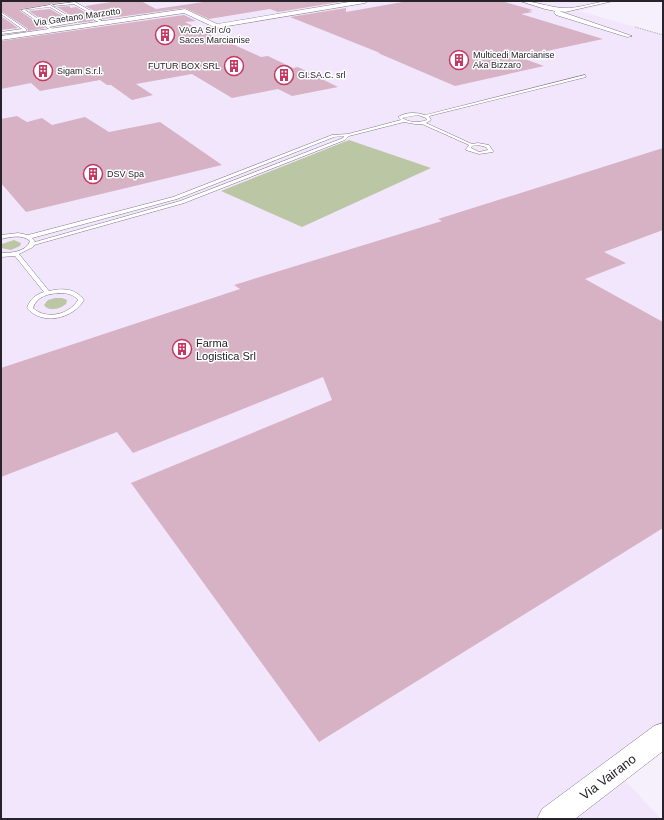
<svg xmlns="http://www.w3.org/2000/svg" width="664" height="820" viewBox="0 0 664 820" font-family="Helvetica,sans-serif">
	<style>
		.built { fill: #f2e6fc }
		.green { fill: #bbc6a5 }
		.building { fill: #d6b2c4 }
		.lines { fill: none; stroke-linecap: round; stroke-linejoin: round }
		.service-casing { stroke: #82788a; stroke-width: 1 }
		.minor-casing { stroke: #82788a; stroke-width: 1 }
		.tertiary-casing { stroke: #82788a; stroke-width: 1 }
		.path { stroke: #b4aeb9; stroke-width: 1; stroke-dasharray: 1.5 1; stroke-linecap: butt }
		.service { fill: #fff; fill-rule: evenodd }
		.minor { fill: #fff; fill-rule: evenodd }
		.tertiary { fill: #fff; fill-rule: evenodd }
		.labels { text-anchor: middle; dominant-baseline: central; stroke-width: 3; stroke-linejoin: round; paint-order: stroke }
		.far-street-label { font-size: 9px; fill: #27232a; stroke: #fff }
		.far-poi-label { font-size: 9px; fill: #27232a; stroke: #fff; text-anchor: start }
		.poi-label { font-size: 11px; fill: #27232a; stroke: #fff; text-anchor: start }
		.near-street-label { font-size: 13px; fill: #27232a; stroke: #fff }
	</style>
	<rect width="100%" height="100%" fill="#f6f0fc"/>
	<path class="built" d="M1 1H619L579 11 663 35V745L621 776 661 819H1Z"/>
	<path class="green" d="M349 140 431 168 302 227 221 191Z
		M14 240 21 243 20 246 11 250 1 248 2 244Z
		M55 298H62L67 300 66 304C60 309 49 312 44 305L48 300Z"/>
	<path class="building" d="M1 1H70L20 9V11L45 28 28 31 27 28 1 11Z
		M118 1H141L156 9 210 1H346L278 12 270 9 209 19 185 8 103 19V16L85 6Z
		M408 1H501L533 10 528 11 533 12 521 14 603 39 519 57 544 66 455 86 378 53H380L290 17 346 8V12Z
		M70 6V8L76 7 93 17V21L78 23V20L57 7Z
		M50 9 69 20 47 23 29 11Z
		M184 15 196 21 185 22 225 42H228L261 57 268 56 293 68 298 67 338 87 292 96 278 89 232 98 192 74 136 84 153 95 132 100 111 85H107L100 80 40 91 31 83 1 89V41Z
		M1 16 18 28 1 30Z
		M17 116 27 122 42 118 52 125 85 117 109 132 160 122 222 165 26 212 1 183V119Z
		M663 148V230L604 252 626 263 585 279 663 322V528L319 742 131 483 332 400 323 377 133 453 117 432 1 477V368L240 289 234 285 442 221 438 219Z"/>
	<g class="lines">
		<g class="service-casing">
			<path id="service" d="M75 2 102 17V19H98L104 22V24L94 20V18H98L74 4 54 6 53 5Z
				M50 5 77 21V22L49 27 53 29 52 31 21 10ZM50 7 73 21 47 25 25 10Z
				M1 12 26 29V31L1 34V32L22 29 1 14Z
				M585 75 586 77 429 116 431 120 426 123 472 144 478 143 489 145 493 151V152L479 154 466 150V149L469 145 422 124H415L404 122 349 136 345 140 184 203 34 245 33 247 19 254 49 291C63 288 75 288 84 300 73 319 42 326 27 308 30 299 35 295 44 292L15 256 1 257V253C11 253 26 252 30 241 22 234 11 237 1 239V235L18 233 28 235 173 197 332 135 348 134 401 120 398 117C406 112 416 112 425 115ZM418 115 426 118 427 120C418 123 410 123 402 118ZM344 136 343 138 180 201 35 242 32 238 177 199 334 137ZM478 145 486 147 488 150 479 152 471 148 472 146ZM59 293C67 293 73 294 78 300 69 315 46 320 33 308 37 296 48 294 59 293Z"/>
		</g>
		<g class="minor-casing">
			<path id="minor" d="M355 1H368L365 3 216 28 184 13 1 40V36L185 9 217 24Z
				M520 1C535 1 548 7 563 8 579 9 596 1 613 1L565 12 559 11 632 36 627 37 556 15 554 12 555 11 545 9Z"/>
		</g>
		<g class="tertiary-casing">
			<path id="tertiary" d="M663 723V751L575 819H537L542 809 654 726Z"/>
		</g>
		<path class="path" d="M635 27 663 35"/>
		<use href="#service" class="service"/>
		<use href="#minor" class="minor"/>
		<use href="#tertiary" class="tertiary"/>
	</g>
	<defs>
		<g id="building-ring" transform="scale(1)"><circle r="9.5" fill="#fff" stroke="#c63863" stroke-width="1.5"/><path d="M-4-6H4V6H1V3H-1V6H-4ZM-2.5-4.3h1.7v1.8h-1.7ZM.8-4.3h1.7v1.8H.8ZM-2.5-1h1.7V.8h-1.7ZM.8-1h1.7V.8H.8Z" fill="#c63863"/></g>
	</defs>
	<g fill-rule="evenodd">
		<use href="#building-ring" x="165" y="35"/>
		<use href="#building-ring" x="459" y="60"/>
		<use href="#building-ring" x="234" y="66"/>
		<use href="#building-ring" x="43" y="71"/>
		<use href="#building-ring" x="284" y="75"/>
		<use href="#building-ring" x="93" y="174"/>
		<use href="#building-ring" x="182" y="349"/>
	</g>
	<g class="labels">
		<g class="far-street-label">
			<text transform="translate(77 17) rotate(-8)">Via Gaetano Marzotto</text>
		</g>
		<g class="far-poi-label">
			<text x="179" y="30">VAGA Srl c/o<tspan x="179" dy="10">Saces Marcianise</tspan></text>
			<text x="473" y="55">Multicedi Marcianise<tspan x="473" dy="10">Aka Bizzaro</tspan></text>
			<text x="220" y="66" text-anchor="end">FUTUR BOX SRL</text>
			<text x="57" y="71">Sigam S.r.l.</text>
			<text x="298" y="75">GI.SA.C. srl</text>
			<text x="107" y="174">DSV Spa</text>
		</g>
		<g class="poi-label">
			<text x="196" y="343">Farma<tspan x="196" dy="13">Logistica Srl</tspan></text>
		</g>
		<g class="near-street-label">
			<text transform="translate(608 777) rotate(-37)">Via Vairano</text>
		</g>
	</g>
	<rect width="664" height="820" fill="none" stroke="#27232a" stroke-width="4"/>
</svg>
